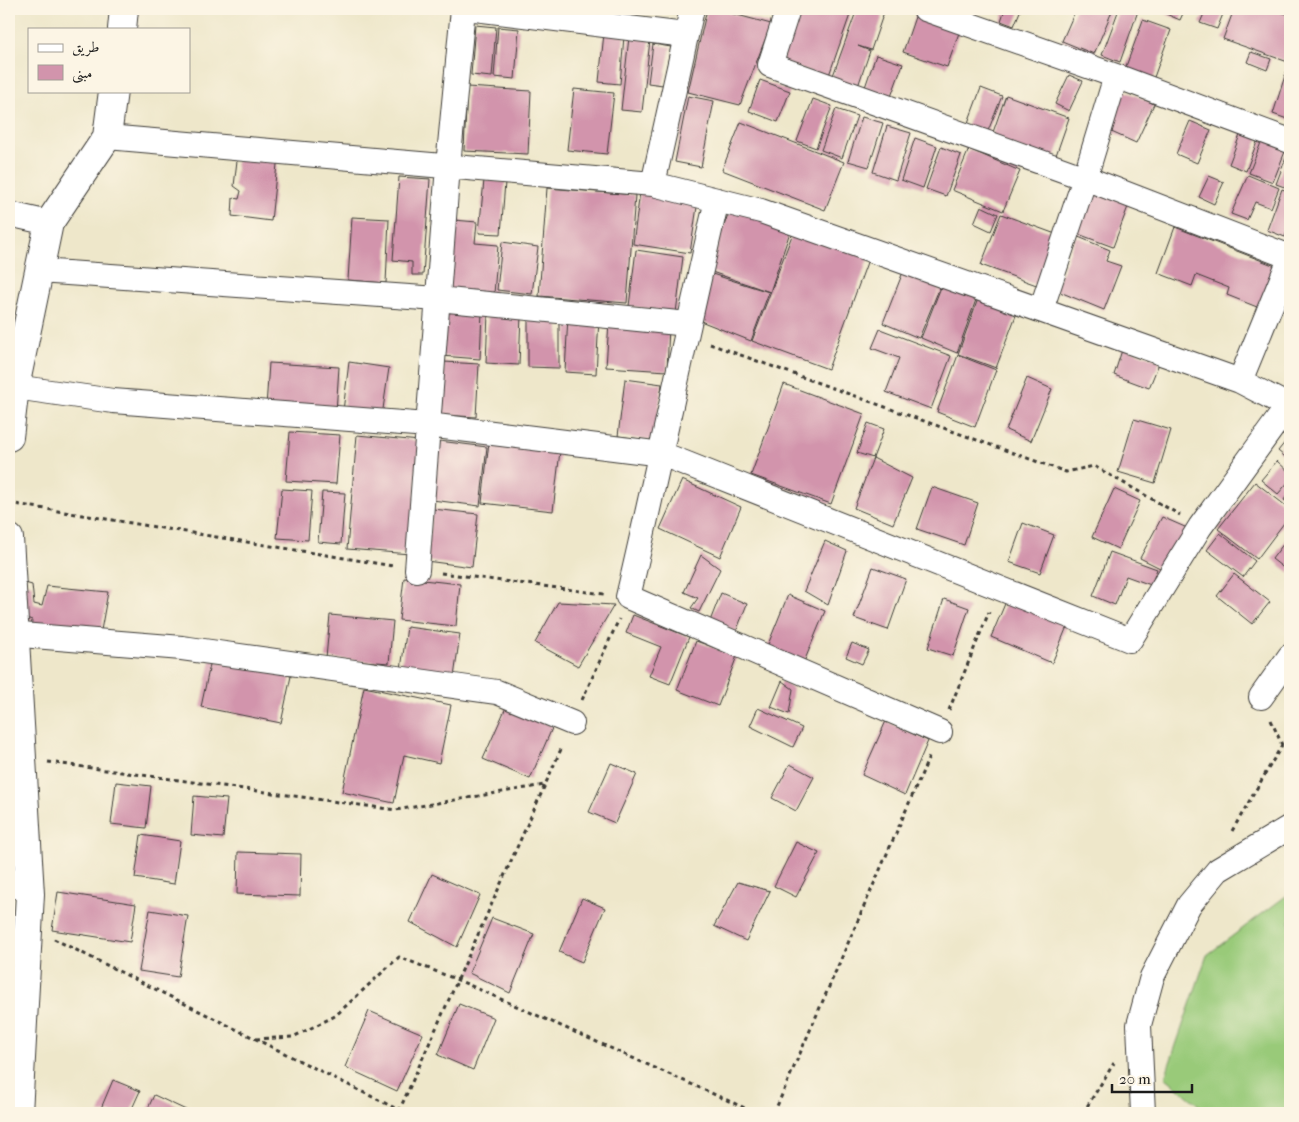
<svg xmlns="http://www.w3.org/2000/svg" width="1299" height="1122" viewBox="0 0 1299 1122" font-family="'IM FELL French Canon',Amiri,serif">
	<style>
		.grass { fill: #99ca79; stroke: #5a734a }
		.building { fill: #d294ac }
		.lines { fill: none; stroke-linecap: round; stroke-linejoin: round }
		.minor-casing { stroke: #3c3a36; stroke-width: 26 }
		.tertiary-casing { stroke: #3c3a36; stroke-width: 30 }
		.path { stroke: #3c3a36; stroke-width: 3; stroke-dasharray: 4 4; stroke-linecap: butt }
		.minor { stroke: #fff; stroke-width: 24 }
		.tertiary { stroke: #fff; stroke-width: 28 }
	</style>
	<rect width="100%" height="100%" fill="#fcf5e5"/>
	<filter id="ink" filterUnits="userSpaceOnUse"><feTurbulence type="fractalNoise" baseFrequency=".02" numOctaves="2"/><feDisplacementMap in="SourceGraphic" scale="10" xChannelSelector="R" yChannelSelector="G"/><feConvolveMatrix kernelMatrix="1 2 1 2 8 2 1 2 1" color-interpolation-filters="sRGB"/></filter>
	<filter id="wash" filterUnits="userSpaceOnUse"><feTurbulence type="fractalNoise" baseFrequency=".0096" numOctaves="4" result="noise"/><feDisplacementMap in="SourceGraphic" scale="20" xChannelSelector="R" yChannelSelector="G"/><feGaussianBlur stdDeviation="1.12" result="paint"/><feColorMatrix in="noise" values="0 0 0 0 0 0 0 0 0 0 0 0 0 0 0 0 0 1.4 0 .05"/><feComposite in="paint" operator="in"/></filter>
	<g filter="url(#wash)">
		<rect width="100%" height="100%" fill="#eee7ca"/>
		<path class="grass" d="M1290 895V1113H1208L1165 1077 1207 955 1286 896Z"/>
		<g id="blocks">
			<path class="building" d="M577 9H605V13Z
				M707 9H715L771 24 740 105 688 92Z
				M799 9H852L828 78 781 62Z
				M857 9H874L884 12 871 50 858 46 870 51 857 89 831 81Z
				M1005 9H1021L1014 26 1001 21Z
				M1076 9H1113L1094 54 1062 41Z
				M1119 9 1138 11 1120 62 1102 55Z
				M1150 9H1164L1162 13Z
				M1169 9H1185L1180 20 1166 14Z
				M1206 9H1225L1217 29 1200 23Z
				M1234 9H1271L1290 15 1288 62 1223 39Z
				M916 14 960 30 947 67 903 52Z
				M1143 20 1171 30 1153 80 1125 69Z
				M475 25 496 27 492 77 471 75Z
				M498 27 519 29 515 79 494 77Z
				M604 33 624 36 620 84 599 82Z
				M629 37 650 40 642 112 621 110Z
				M653 44 671 47 663 85 648 83Z
				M1251 52 1271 59 1267 70 1247 62Z
				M876 55 903 64 889 102 863 93Z
				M1288 66 1290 67V120L1273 114Z
				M1069 75 1083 81 1069 111 1055 104Z
				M760 80 790 91 778 122 749 111Z
				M467 87 531 91 528 154 464 151Z
				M981 88 1002 96 986 136 966 128Z
				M574 89 614 93 607 154 567 150Z
				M1125 91 1154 104 1136 143 1107 130Z
				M1006 95 1069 118 1054 161 991 138Z
				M688 96 714 101 701 167 675 162Z
				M813 99 832 106 816 148 797 141Z
				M836 109 857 116 842 158 821 150Z
				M862 117 883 123 869 167 848 161Z
				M1190 121 1211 130 1197 163 1176 154Z
				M741 122 844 162 825 210 722 170Z
				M887 126 911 133 896 180 873 172Z
				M1243 127 1260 134 1246 171 1229 164Z
				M1264 135 1288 144 1273 182 1249 173Z
				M915 138 937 146 923 188 901 180Z
				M941 147 961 155 946 196 926 189Z
				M1290 147V189L1276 184Z
				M969 149 1020 171 1003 211 952 190Z
				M238 152 278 155 271 221 232 216 233 198 239 199 241 191 234 186Z
				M1248 175 1279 188 1271 208 1255 202 1247 220 1231 214Z
				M1209 176 1224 182 1214 204 1199 197Z
				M399 177 430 179 423 275H412V262L393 260Z
				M484 180 505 182 501 234 479 233Z
				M547 188 635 195 627 303 539 296Z
				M1089 189 1129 204 1113 247 1073 232Z
				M1282 189 1290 192V223L1285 237 1267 230Z
				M640 192 698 200 690 253 633 244Z
				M981 206 998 214 991 231 974 223Z
				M730 208 791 229 770 292 709 271Z
				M1001 214 1061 236 1042 287 981 265Z
				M352 217 389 219 386 283 348 280Z
				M454 220 477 222 475 243 498 245 494 294 448 291Z
				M1175 227 1278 267 1262 309 1227 295 1229 288 1196 275 1192 286 1158 273Z
				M794 230 869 257 828 369 752 341Z
				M1076 236 1110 250 1106 261 1121 266 1104 310 1055 290Z
				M502 242 538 247 532 294 497 290Z
				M636 250 683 257 676 313 629 306Z
				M905 267 942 282 919 338 883 323Z
				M712 274 769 292 751 341 698 320Z
				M943 282 978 294 957 353 921 338Z
				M979 296 1018 310 996 368 958 354Z
				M444 309 482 311 480 359 441 356Z
				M488 313 521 315 519 365 486 363Z
				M528 316 559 317V368L528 367Z
				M568 316 599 318 596 374 565 372Z
				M609 322 669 326 667 371 606 367Z
				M880 329 951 356 931 409 886 392 899 358 872 348Z
				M1123 347 1160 361 1149 388 1114 375Z
				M958 355 996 370 975 427 937 412Z
				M349 362 389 368 382 416 343 411Z
				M444 362 479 364 476 417 441 415Z
				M269 363 339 367 336 412 266 407Z
				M1027 378 1052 389 1031 441 1006 430Z
				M625 379 662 384 655 441 618 436Z
				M784 384 864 414 831 504 751 475Z
				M1134 419 1171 430 1155 483 1118 472Z
				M868 423 884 429 873 458 857 453Z
				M290 432 340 435 336 484 286 481Z
				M357 435 420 441 410 554 347 549Z
				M1290 436V461L1278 451Z
				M439 441 487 447 480 506 432 500Z
				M489 442 560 451 553 511 482 503Z
				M873 458 912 478 893 524 854 508Z
				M1277 461 1290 473V480L1278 494 1261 480Z
				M682 480 741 507 720 557 660 529Z
				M1255 482 1290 509V515L1257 559 1218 529Z
				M932 487 978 503 964 545 917 529Z
				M282 489 312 491 308 540 277 538Z
				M1114 489 1140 501 1118 549 1092 537Z
				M1290 491V505L1284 500Z
				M322 492 345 493 341 544 318 542Z
				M433 509 478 514 472 567 426 561Z
				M1162 517 1194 531 1162 569 1140 558Z
				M1023 523 1054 535 1040 573 1009 562Z
				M1220 533 1255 561 1243 577 1207 550Z
				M1290 535V573L1272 559Z
				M825 541 847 551 828 605 804 591Z
				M1110 552 1157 569 1151 585 1126 576 1115 605 1093 596Z
				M701 555 720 569 699 612 691 608 698 598 684 592Z
				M873 567 906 579 888 630 854 618Z
				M1234 574 1270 602 1252 624 1217 596Z
				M404 578 460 584 456 626 399 620Z
				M25 583 32 585 34 604 42 606 47 586 108 592 100 636 31 629 32 620 24 617Z
				M721 593 747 604 736 632 710 621Z
				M788 595 825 611 804 662 767 647Z
				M944 599 969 608 953 656 928 648Z
				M1007 599 1068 624 1052 663 991 637Z
				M558 602 614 605 578 666 535 643Z
				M330 615 393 621 389 663 326 658Z
				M633 615 689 637 670 684 649 676 661 647 626 633Z
				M407 627 460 634 454 677 401 669Z
				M696 641 737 656 718 706 677 690Z
				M852 643 869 650 862 664 846 657Z
				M211 660 291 676 281 723 201 707Z
				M782 681 793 689 789 714 771 707Z
				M364 687 451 705 439 763 404 755 394 803 342 792Z
				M507 705 553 726 530 779 483 759Z
				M758 708 802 728 793 747 750 726Z
				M886 721 928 741 905 795 862 775Z
				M611 763 637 774 615 823 589 812Z
				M790 764 814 777 796 811 772 798Z
				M9 778 16 780 24 877 9 867Z
				M116 782 151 786 146 828 111 824Z
				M194 796 227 799 223 838 191 835Z
				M141 835 180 841 174 884 135 878Z
				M796 842 819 853 796 897 774 886Z
				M238 852 301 854 300 896 237 894Z
				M432 874 480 895 457 947 410 922Z
				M738 882 770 891 746 941 714 926Z
				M58 892 136 904 130 942 52 930Z
				M582 898 605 908 582 962 559 952Z
				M150 910 188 916 178 977 139 971Z
				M492 918 534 934 510 993 469 973Z
				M459 1004 494 1018 473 1070 438 1055Z
				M369 1011 423 1034 397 1091 345 1067Z
				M113 1080 140 1091 130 1113H99Z
				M154 1095 188 1111 187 1113H146Z"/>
		</g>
	</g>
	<g filter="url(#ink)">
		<use href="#blocks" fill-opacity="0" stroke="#3c3a36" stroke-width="1"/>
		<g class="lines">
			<g class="minor-casing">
				<path id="minor" d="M475 9 685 35
					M788 9 770 65 1085 178 1290 257
					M925 9 1116 76 1290 141
					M107 137 653 184 761 211 1240 381 1288 406
					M653 184 692 9
					M717 200C686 332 659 465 628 597L940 732
					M9 214 49 223
					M39 271 438 299 688 324
					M1041 310 1085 178 1116 76
					M1240 381 1290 259
					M15 387 113 401 428 425 662 454 1130 640 1200 527 1290 403
					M417 570 448 166 463 9
					M9 634 182 648 497 692 572 723
					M1261 697 1290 656
					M9 880 30 894
					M1143 1113 1139 1025 1152 977 1189 905 1218 870 1290 827"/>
			</g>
			<g class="tertiary-casing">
				<path id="tertiary" d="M122 29 124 9
					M9 437 15 387 49 223 107 137 113 91
					M9 538 30 894 18 1113"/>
			</g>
			<path class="path" d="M710 344 1066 472 1094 466 1180 515
				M9 503 393 566
				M441 573 604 594
				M582 700 619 619
				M949 710 989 612
				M1271 720 1282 745 1290 749
				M48 762 396 810 544 785
				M1232 831 1282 745
				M54 939 405 1113
				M256 1039 293 1037 335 1016 399 957 458 980 756 1113
				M399 1111 562 747
				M774 1113 930 755
				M1083 1113 1114 1063"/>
			<use href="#minor" class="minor"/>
			<use href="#tertiary" class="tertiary"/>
		</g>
	</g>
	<rect width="1299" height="1122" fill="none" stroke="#fcf5e5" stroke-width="30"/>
	<rect x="28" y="28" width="162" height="65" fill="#fcf5e5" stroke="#a29e95"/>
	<rect x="38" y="44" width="25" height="8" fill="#ffffff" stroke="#a29e95"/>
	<text x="72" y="52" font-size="15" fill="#1c1c1c">طريق</text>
	<rect x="38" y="65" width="25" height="15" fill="#d294ac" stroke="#a29e95"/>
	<text x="72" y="78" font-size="15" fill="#1c1c1c">مبنى</text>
	<path d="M1112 1084v8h80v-8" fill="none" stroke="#1c1c1c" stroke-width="2.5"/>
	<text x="1119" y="1084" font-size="15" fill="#1c1c1c" stroke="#fcf5e5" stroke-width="4" paint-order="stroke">20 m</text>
</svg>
